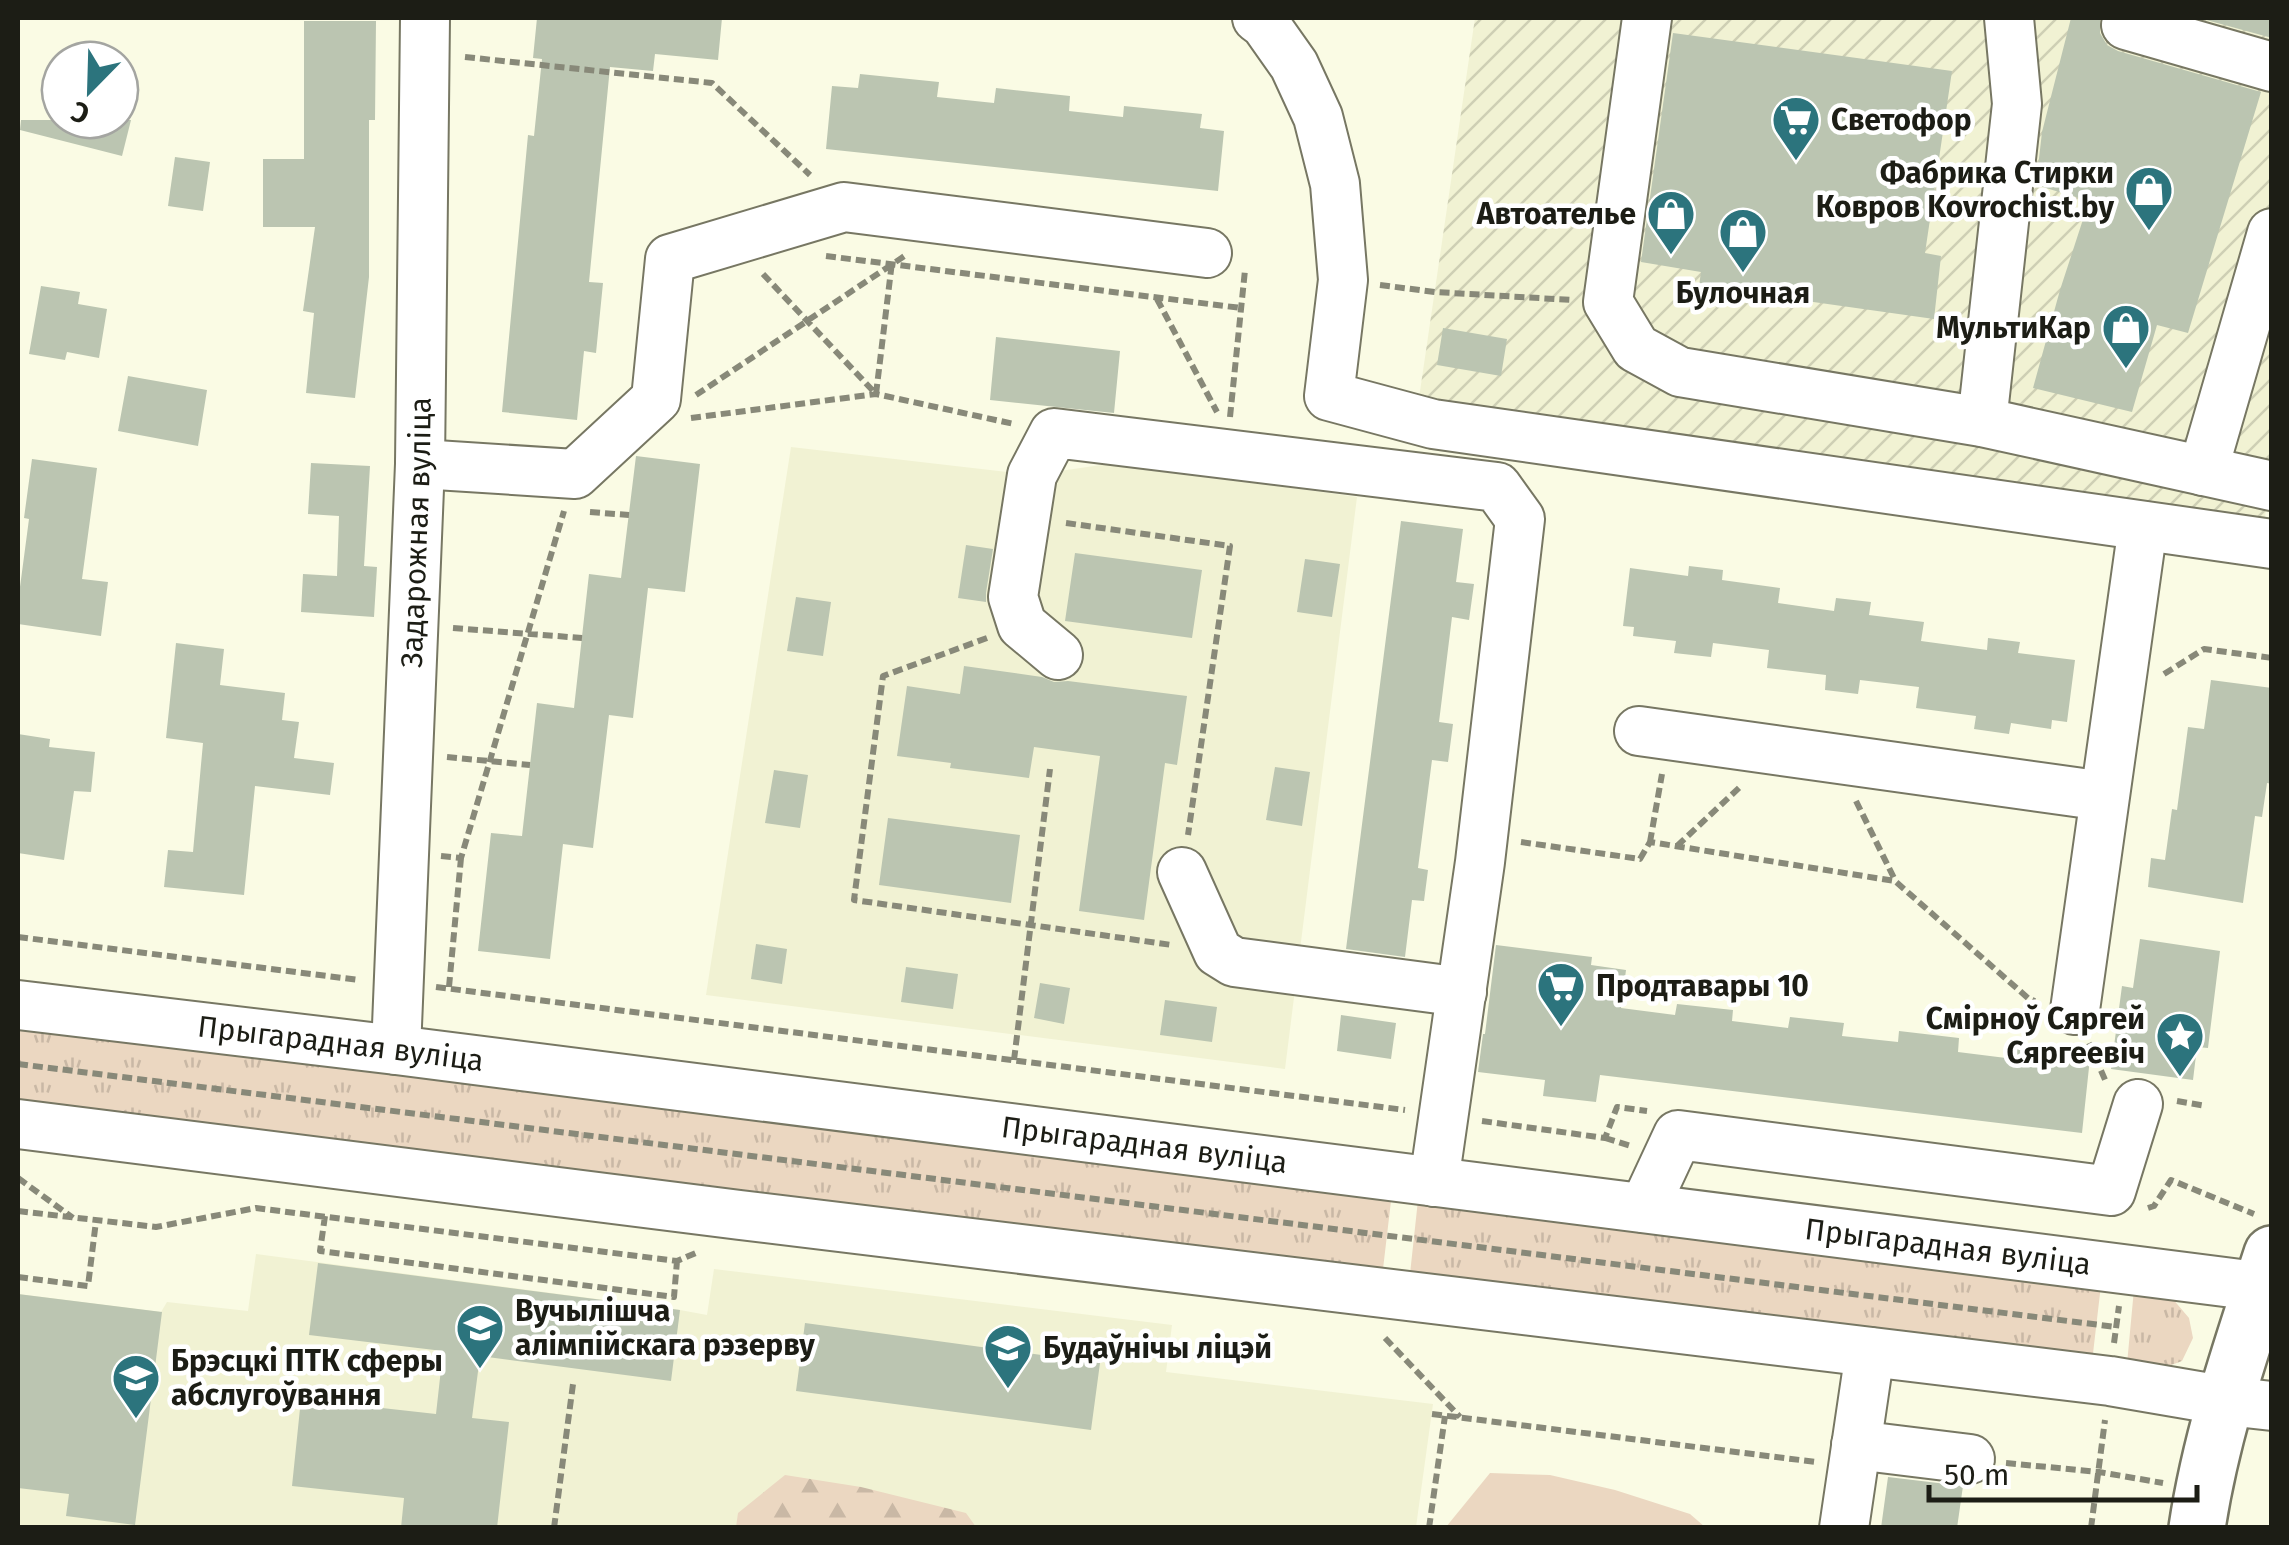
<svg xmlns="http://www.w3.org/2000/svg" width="2289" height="1545" viewBox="0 0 2289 1545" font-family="'Fira Sans',sans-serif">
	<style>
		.built { fill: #f1f2d3 }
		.industrial { fill: url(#industrial-furrows) }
		.grass { fill: url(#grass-tufts) }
		.forest { fill: url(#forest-firs) }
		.pitch { fill: #ebd7c1 }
		.building { fill: #bbc5b1 }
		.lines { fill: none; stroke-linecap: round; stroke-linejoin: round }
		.minor-casing { stroke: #777763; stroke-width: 52 }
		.major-casing { stroke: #777763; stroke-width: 60 }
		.path { stroke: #888979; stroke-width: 6; stroke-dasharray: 10 5; stroke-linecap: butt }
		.minor { stroke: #fff; stroke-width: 48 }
		.major { stroke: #fff; stroke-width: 55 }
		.labels { text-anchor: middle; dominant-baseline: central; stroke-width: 9; stroke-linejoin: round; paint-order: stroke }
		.poi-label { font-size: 30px; font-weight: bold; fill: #1c1d15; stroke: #fff; text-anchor: start }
		.street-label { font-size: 30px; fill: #1c1d15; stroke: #fff }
	</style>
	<defs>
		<pattern id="industrial-furrows" width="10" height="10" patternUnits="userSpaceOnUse" patternTransform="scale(2.5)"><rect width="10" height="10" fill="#f1f2d3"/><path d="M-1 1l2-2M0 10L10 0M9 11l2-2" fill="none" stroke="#cecfb4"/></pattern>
		<pattern id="grass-tufts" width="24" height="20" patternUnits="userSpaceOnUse" patternTransform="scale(2.5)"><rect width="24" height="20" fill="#ebd7c1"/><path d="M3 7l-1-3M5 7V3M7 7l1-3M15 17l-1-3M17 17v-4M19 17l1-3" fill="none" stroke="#c9b8a5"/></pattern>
		<pattern id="forest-firs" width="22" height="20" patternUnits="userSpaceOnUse" patternTransform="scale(2.5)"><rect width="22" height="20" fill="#ebd7c1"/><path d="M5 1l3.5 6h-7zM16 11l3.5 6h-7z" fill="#c9b8a5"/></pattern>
	</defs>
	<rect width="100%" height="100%" fill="#fafbe4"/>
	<path class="built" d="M791 447 1032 475 1115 463 1357 497 1285 1069 706 995Z
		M256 1254 680 1310 707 1315 714 1269 1172 1325 1166 1372 1433 1404 1416 1527 18 1528V1294L161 1312 167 1302 248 1311Z"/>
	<path class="industrial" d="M1475 18H2271L2272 477 2263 528 1419 398Z"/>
	<path class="grass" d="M18 1027 1391 1201 1383 1269 18 1102Z
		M1418 1200 2101 1285 2092 1362 1410 1274Z
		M2134 1289 2172 1298 2189 1318 2193 1338 2182 1361C2164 1369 2147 1368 2127 1364Z"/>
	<path class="forest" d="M785 1475 861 1487 966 1513 976 1527H736L738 1513Z"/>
	<path class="pitch" d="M1490 1473 1550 1475 1615 1490 1690 1514 1705 1527H1446Z"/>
	<path class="building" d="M537 18H722L718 60 655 54 653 71 610 67 589 282 603 283 596 353 584 351 577 420 502 412 528 135 534 136 542 59 533 58Z
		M2071 18H2100V33L2107 45 2118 51 2261 92 2188 333 2157 325 2132 412 2033 388 2060 290 2089 201 2036 185 2042 132Z
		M2199 18H2272V38Z
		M304 21H376L375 120H369V277L355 398 306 393 314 313 303 311 315 227H263V159H304Z
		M1673 33 1952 71 1925 253 1941 256 1934 319 1699 286 1701 272 1641 262Z
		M860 74 939 82 937 97 994 103 996 88 1070 96 1069 111 1123 117 1124 106 1202 114 1200 128 1224 131 1218 191 826 149 832 86 858 88Z
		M21 120H131L122 156 20 130Z
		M175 157 210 162 203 211 168 206Z
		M41 286 80 292 78 304 107 309 99 358 67 352 65 360 29 354Z
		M1443 328 1507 339 1501 376 1437 365Z
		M996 337 1120 351 1114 413 990 400Z
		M128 376 207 390 198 446 118 431Z
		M636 456 700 464 685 592 648 588 633 718 609 715 593 848 563 844 550 959 478 951 491 833 522 836 537 703 574 708 589 574 621 578Z
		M32 459 97 468 82 579 108 582 101 636 18 624V602L29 519 24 518Z
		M311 463 370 466 364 566 377 567 374 617 301 612 303 574 337 576 339 516 308 514Z
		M1401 521 1463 529 1456 582 1474 584 1469 620 1452 617 1439 722 1453 724 1448 762 1432 760 1418 868 1428 870 1424 901 1412 900 1405 957 1346 949Z
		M966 545 993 549 986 593V602L958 598Z
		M1075 553 1202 570 1192 638 1065 621Z
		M1305 559 1340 564 1332 617 1297 612Z
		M1689 566 1723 570 1722 580 1780 588 1778 603 1834 611 1836 598 1871 602 1869 615 1924 622 1921 641 1987 650 1988 638 2020 642 2018 653 2075 660 2067 722 2052 720 2051 729 2011 723 2009 734 1974 729 1976 716 1916 708 1919 687 1860 680 1858 694 1825 690 1826 675 1767 668 1769 650 1713 643 1711 657 1674 653 1676 641 1633 636 1634 627 1623 626 1630 568 1688 576Z
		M796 597 831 602 823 656 787 651Z
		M176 643 224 649 220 685 285 693 282 720 299 722 294 758 334 763 330 795 255 786 244 895 164 887 168 850 193 852 203 743 166 738Z
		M964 666 1042 677 1054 682 1068 681 1187 696 1177 765 1165 763 1144 920 1079 911 1100 756 1034 747 1029 778 950 768 951 763 897 756 907 686 960 694Z
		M2211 680 2272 688V784L2267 783 2262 817 2255 816 2243 903 2148 887 2151 858 2165 860 2172 809 2177 810 2188 727 2204 729Z
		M18 734 50 739 49 747 95 752 91 792 74 791 64 860 18 853Z
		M1275 767 1310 772 1302 826 1266 820Z
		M774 770 808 775 800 828 765 823Z
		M888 818 1020 835 1011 903 879 885Z
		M2140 939 2220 951 2208 1048 2197 1047 2193 1080 2111 1069 2122 986 2133 988Z
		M756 944 787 949 782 984 751 979Z
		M1496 945 1592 957 1591 965 1626 970 1621 1008 1675 1015 1677 1004 1733 1010 1732 1021 1788 1028 1790 1017 1844 1023 1842 1036 1898 1042 1899 1031 1959 1038 1958 1052 2014 1059 2015 1049 2090 1058 2082 1133 1600 1075 1596 1102 1543 1096 1545 1080 1478 1072 1483 1034H1485Z
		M906 967 958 974 953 1009 901 1002Z
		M1040 983 1070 988 1064 1024 1034 1018Z
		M1165 1000 1217 1007 1212 1042 1160 1035Z
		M1341 1015 1396 1023 1391 1059 1337 1051Z
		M318 1263 680 1310 671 1381 480 1356 472 1418 509 1422 497 1528H401L404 1498 292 1486 301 1399 436 1414 443 1351 309 1335Z
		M18 1294 162 1312 135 1525 66 1516 69 1494 18 1488Z
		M805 1323 1100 1363 1091 1430 796 1391Z
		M1888 1477 1963 1486 1957 1528H1881Z"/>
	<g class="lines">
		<g class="minor-casing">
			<g id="minor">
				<path d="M1257 18 1265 24 1294 65 1318 117 1335 184 1343 280 1329 396 1433 424 2272 544"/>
				<path d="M1647 18 1608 302 1636 348 1680 372 1982 422 2272 486"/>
				<path d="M2126 25 2272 67"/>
				<path d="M1982 422 2017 104 2009 18"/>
				<path d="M420 464 575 474 656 399 670 259 844 207 1207 253"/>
				<path d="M2203 471 2272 233"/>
				<path d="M1058 655 1022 625 1013 597 1032 475 1054 433 1497 487 1520 519 1480 862 1434 1182"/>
				<path d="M1639 731 2104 796"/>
				<path d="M1182 872 1218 952 1234 962 1462 992"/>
				<path id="s1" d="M18 1005 396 1050 2272 1288"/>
				<path d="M2075 1010 2143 526"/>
				<path id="s2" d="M396 1050 420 464 425 18"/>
				<path d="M18 1124 740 1215 2110 1381 2227 1401 2272 1406"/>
				<path d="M1644 1208 1678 1135 2111 1191 2138 1104"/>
				<path d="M1856 1445 1970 1459"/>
				<path d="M1844 1528 1870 1352"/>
			</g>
		</g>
		<g class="major-casing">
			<path id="major" d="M2197 1528C2211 1434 2243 1343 2272 1254"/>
		</g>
		<path class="path" d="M465 57 712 83 810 175
			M826 256 1241 308
			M763 274 876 394 892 262
			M1380 285 1435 292 1572 300
			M1157 299 1217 412
			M696 395 906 255
			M1230 417 1245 270
			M691 418 876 394 1014 424
			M590 512 629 515
			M1066 523 1230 546 1188 835
			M453 628 582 638
			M987 638 883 676 854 900 1172 945
			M2164 674 2204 649 2272 658
			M447 757 530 765
			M1856 801 1895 880
			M1521 842 1640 859 1650 842 1895 881 2029 999 2035 1001
			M1650 842 1662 774
			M1677 846 1741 786
			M441 856 461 858 564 511
			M18 937 359 980
			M436 987 1405 1110
			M449 987 461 858
			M2089 1043 2106 1082
			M1014 1060 1050 769
			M18 1064 2116 1327
			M2177 1101 2206 1106
			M1482 1121 1605 1138 1617 1107 1647 1111
			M1605 1138 1631 1146
			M18 1178 73 1218
			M2148 1208 2154 1206 2171 1180 2254 1214
			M18 1211 156 1227 256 1208 677 1261 698 1252
			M325 1216 320 1251 674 1297 677 1261
			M18 1277 88 1286 96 1221
			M1385 1338 1460 1417
			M2114 1343 2119 1306
			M1432 1414 1816 1462
			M2006 1463 2099 1472 2163 1483
			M554 1528 573 1384
			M1429 1528 1445 1416
			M2091 1528 2105 1420"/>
		<use href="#minor" class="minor"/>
		<use href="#major" class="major"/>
	</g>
	<defs>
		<g id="supermarket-pin" transform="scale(2.5)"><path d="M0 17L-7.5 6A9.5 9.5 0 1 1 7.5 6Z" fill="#2c747d" stroke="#fff"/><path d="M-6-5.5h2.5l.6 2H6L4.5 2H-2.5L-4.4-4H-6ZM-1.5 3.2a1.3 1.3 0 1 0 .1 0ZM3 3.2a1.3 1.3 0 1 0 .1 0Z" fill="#fff"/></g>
		<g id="shop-pin" transform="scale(2.5)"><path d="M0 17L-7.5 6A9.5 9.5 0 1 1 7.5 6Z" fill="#2c747d" stroke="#fff"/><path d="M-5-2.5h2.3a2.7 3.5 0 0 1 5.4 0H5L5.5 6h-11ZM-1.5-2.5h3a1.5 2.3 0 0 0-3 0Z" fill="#fff"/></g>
		<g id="sight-pin" transform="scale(2.5)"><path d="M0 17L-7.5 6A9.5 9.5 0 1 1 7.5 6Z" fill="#2c747d" stroke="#fff"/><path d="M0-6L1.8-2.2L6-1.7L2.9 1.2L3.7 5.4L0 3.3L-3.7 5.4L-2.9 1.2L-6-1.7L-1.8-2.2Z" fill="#fff"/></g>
		<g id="school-pin" transform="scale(2.5)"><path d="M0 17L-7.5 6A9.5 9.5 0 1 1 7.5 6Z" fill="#2c747d" stroke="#fff"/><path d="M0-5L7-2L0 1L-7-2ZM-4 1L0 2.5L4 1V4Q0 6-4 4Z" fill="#fff"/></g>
		<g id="university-pin" transform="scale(2.5)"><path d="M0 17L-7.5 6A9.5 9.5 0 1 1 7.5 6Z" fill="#2c747d" stroke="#fff"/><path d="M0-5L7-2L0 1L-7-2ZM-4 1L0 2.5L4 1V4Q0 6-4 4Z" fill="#fff"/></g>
	</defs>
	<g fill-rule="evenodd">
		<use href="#supermarket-pin" x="1796" y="120"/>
		<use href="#shop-pin" x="2149" y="190"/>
		<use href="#shop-pin" x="1671" y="214"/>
		<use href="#shop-pin" x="1743" y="232"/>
		<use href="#shop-pin" x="2126" y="328"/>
		<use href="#supermarket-pin" x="1561" y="986"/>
		<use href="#sight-pin" x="2180" y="1036"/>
		<use href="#school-pin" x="480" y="1328"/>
		<use href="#school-pin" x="1008" y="1348"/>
		<use href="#university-pin" x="136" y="1378"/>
	</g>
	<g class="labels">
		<g class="poi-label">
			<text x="1831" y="120">Светофор</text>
			<text x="2114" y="173" text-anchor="end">Фабрика Стирки<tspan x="2114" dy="34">Ковров Kovrochist.by</tspan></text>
			<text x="1636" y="214" text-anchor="end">Автоателье</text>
			<text x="1743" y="293" text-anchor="middle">Булочная</text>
			<text x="2091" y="328" text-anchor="end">МультиКар</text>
			<text x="1596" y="986">Продтавары 10</text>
			<text x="2145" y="1019" text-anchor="end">Смірноў Сяргей<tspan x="2145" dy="34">Сяргеевіч</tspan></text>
			<text x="515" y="1311">Вучылішча<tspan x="515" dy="34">алімпійскага рэзерву</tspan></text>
			<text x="1043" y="1348">Будаўнічы ліцэй</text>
			<text x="171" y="1361">Брэсцкі ПТК сферы<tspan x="171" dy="34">абслугоўвання</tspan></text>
		</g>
		<g class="street-label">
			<text stroke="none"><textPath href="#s2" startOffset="518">Задарожная вуліца</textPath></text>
			<text stroke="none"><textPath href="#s1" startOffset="325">Прыгарадная вуліца</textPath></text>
			<text stroke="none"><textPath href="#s1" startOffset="1135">Прыгарадная вуліца</textPath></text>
			<text stroke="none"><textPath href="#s1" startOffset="1945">Прыгарадная вуліца</textPath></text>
		</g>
	</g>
	<rect width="2289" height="1545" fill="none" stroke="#1c1d15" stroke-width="40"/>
	<g transform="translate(90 90) rotate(203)"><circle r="48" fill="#ffffff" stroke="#a4a5a1" stroke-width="2.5"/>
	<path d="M0-8L18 38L0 25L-18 38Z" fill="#2c747d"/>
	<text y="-15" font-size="28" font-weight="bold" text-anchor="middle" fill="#1c1d15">С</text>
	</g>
	<path d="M1929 1485v15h268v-15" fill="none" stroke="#1c1d15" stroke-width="5"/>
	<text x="1944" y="1485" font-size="30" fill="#1c1d15" stroke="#ffffff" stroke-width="8" paint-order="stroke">50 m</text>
</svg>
